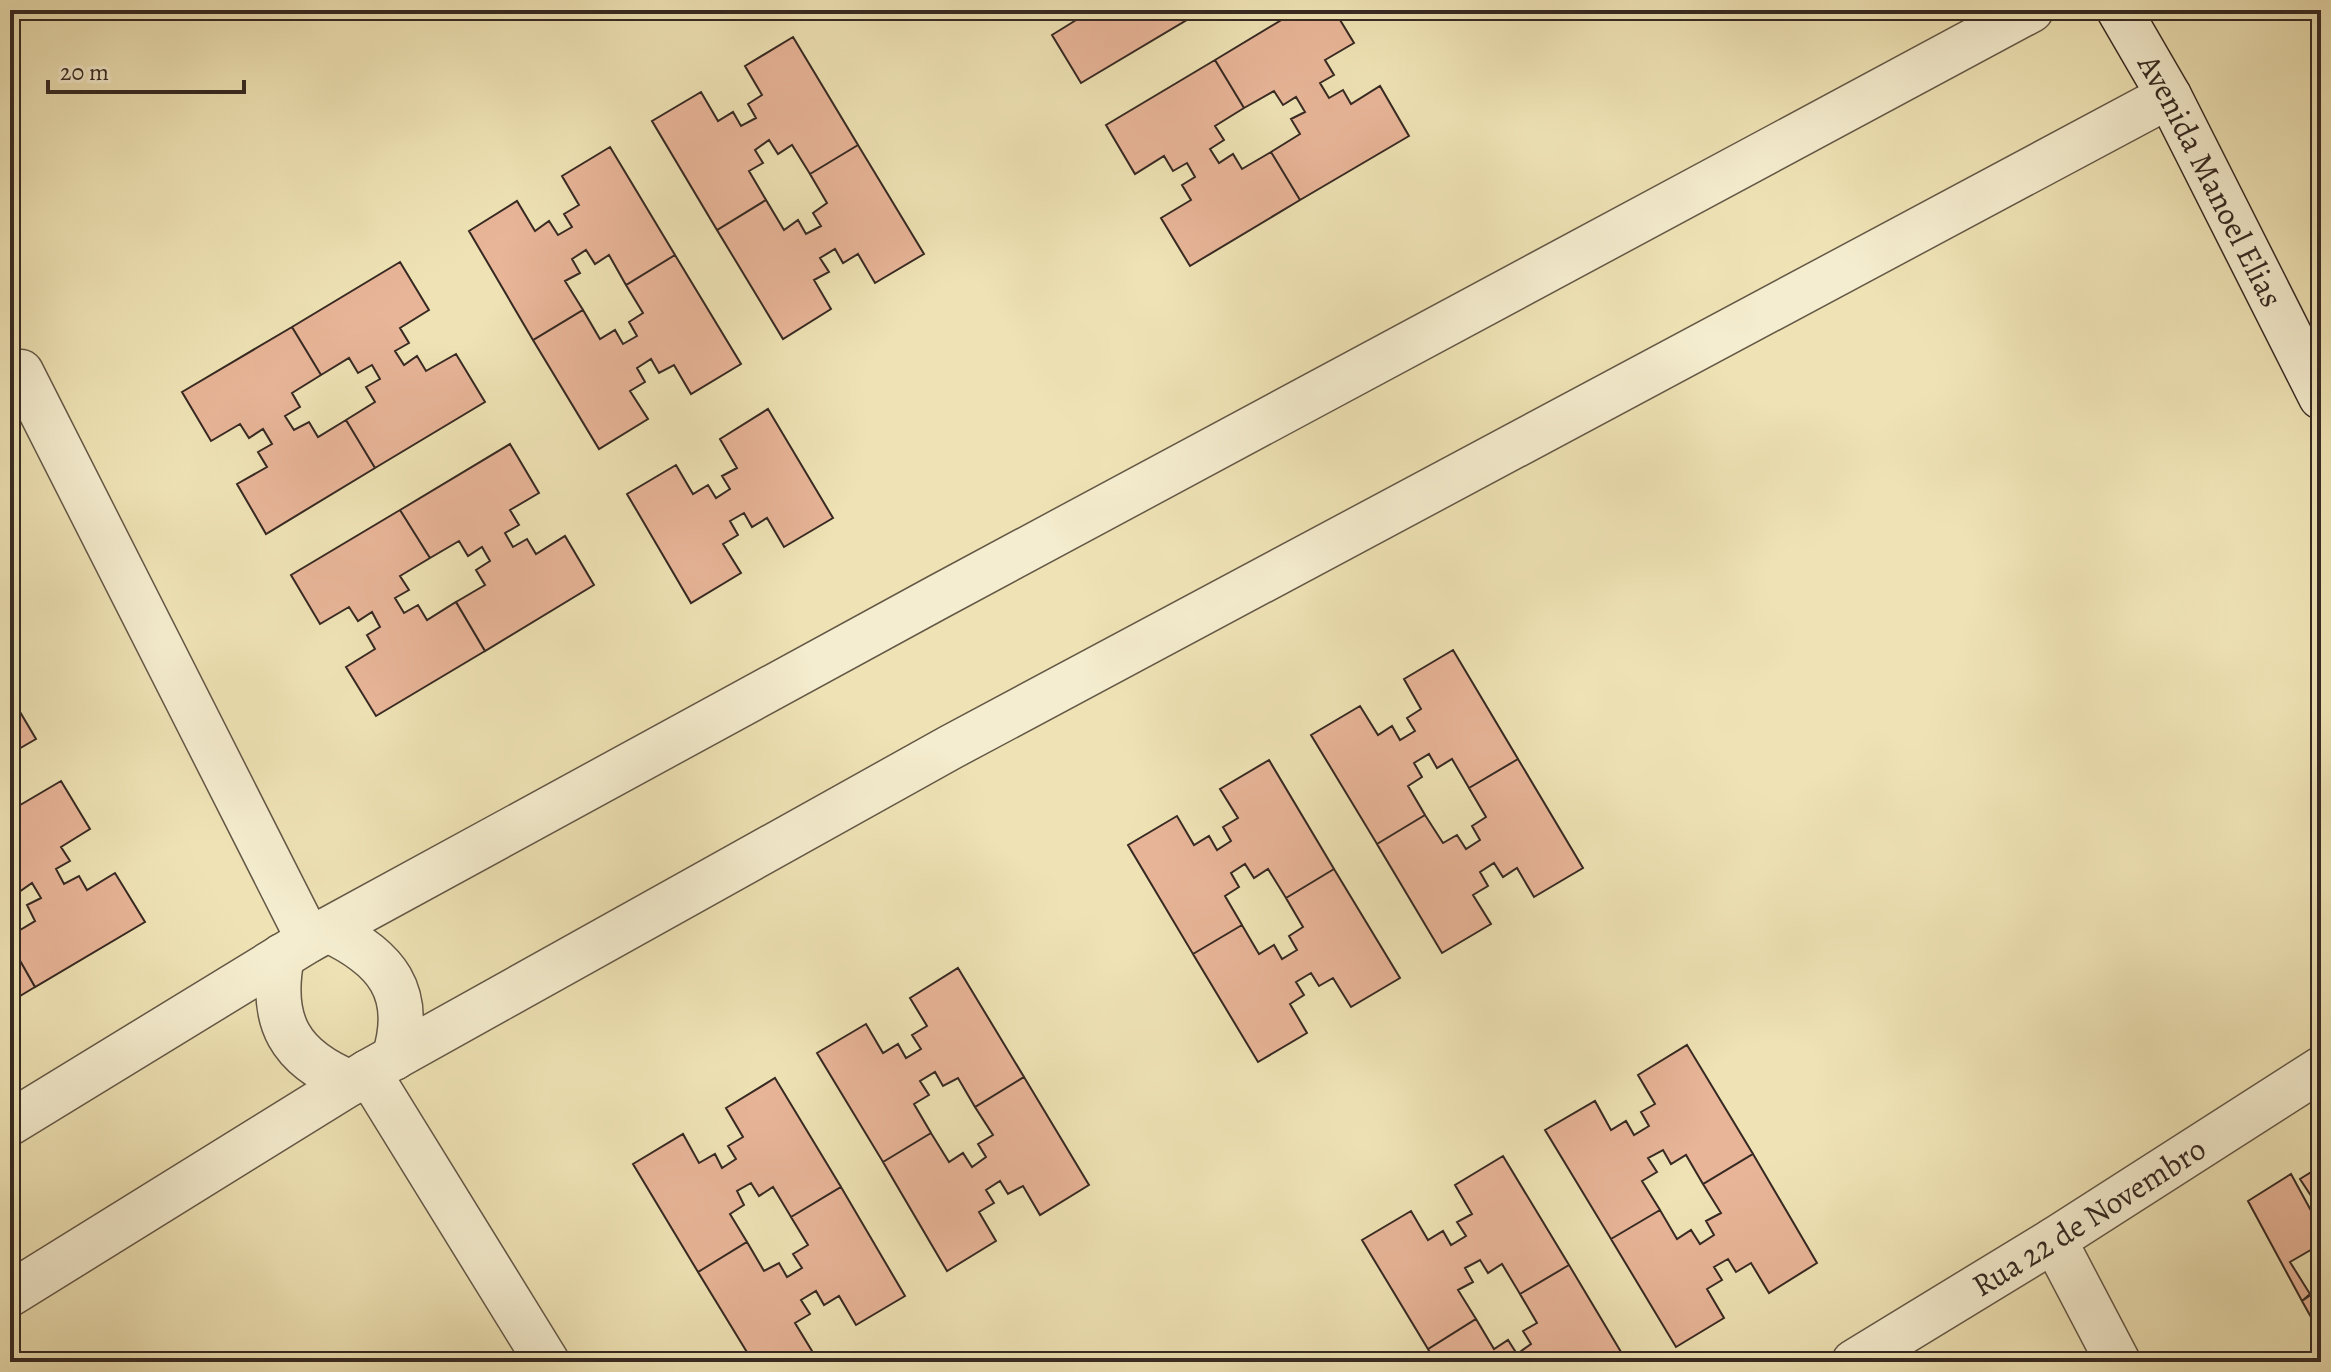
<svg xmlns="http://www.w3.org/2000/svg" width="2331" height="1372" viewBox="0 0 2331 1372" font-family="Alegreya,serif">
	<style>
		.building { fill: #e8b598; stroke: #362922; stroke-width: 2 }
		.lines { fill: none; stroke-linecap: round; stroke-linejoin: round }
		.street-casing { stroke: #645847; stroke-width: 47 }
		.secondary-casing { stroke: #362922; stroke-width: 47 }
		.street { stroke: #f5edcf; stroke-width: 44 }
		.secondary { stroke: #f5edcf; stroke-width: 44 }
		.labels { text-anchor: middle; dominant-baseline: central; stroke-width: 8; stroke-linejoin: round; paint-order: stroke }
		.street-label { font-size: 32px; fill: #362922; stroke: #f5edcf }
	</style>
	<rect width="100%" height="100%" fill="#efe3b5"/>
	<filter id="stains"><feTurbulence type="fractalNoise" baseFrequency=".0025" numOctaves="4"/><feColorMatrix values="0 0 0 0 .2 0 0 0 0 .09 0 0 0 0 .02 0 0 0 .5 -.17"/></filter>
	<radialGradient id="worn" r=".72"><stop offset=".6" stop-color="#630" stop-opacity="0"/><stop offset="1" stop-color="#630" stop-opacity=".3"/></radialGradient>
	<path class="building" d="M1077 10H1186L1190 18 1081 83 1052 35 1081 17Z
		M1186 10H1203L1190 18Z
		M1298 10H1334L1354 43 1325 60 1334 75 1320 83 1329 98 1343 90 1351 104 1380 86 1409 136 1300 200 1271 152 1300 134 1291 119 1305 112 1296 97 1283 105 1274 91 1244 108 1215 60Z
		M793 37 858 145 810 174 792 145 778 154 769 140 755 150 763 163 749 171 766 200 717 230 652 121 701 92 718 121 733 112 741 126 756 118 748 104 762 95 745 66Z
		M1215 60 1244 108 1215 126 1224 140 1210 149 1219 163 1233 154 1242 169 1271 152 1300 200 1190 266 1161 218 1191 200 1182 185 1195 177 1187 163 1173 171 1164 156 1135 174 1106 125Z
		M858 145 924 254 875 283 858 254 843 263 835 249 820 258 829 272 814 280 831 309 783 339 717 230 766 200 784 230 798 220 806 234 821 226 813 213 827 203 810 174Z
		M610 147 675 255 626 285 609 255 595 264 586 250 572 259 580 273 565 281 583 310 533 340 469 231 517 201 535 231 549 221 558 235 572 227 564 214 579 205 562 176Z
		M675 255 741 364 691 394 674 365 659 373 651 359 637 368 645 382 630 391 648 419 599 449 533 340 583 310 600 339 615 330 623 344 637 336 629 322 643 313 626 285Z
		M400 262 429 310 400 328 409 343 395 351 404 365 417 356 426 371 456 354 485 402 375 468 346 420 375 402 366 387 380 379 372 365 358 373 349 358 321 375 292 327Z
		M292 327 321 375 292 393 300 407 285 416 294 430 309 422 318 437 346 420 375 468 266 534 237 484 267 467 258 452 272 444 263 429 249 438 240 424 211 441 182 392Z
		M768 409 833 518 784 547 767 518 752 527 744 513 730 521 738 535 723 544 741 573 691 603 627 494 676 465 693 494 708 485 716 498 730 489 722 476 737 468 720 439Z
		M510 444 539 493 510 510 519 525 505 533 513 547 527 539 536 554 565 536 594 585 485 651 456 602 485 585 476 570 490 561 482 547 468 556 459 541 430 558 400 510Z
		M400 510 430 558 400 576 409 590 395 598 404 613 418 605 427 620 456 602 485 651 376 716 346 667 375 649 367 635 380 627 372 612 358 621 349 607 320 624 291 575Z
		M1453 650 1518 759 1469 788 1452 759 1437 768 1429 754 1414 763 1422 777 1408 786 1425 815 1377 844 1311 735 1360 706 1378 735 1392 726 1400 740 1415 731 1407 718 1421 709 1404 679Z
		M10 695 36 739 10 754Z
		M1518 759 1583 868 1534 897 1517 868 1503 877 1494 863 1480 872 1488 886 1473 895 1491 924 1442 953 1377 844 1425 815 1443 843 1457 835 1466 849 1480 840 1472 826 1486 817 1469 788Z
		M1269 760 1334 869 1286 898 1268 869 1254 878 1245 864 1231 873 1239 887 1225 896 1242 925 1193 954 1128 845 1177 816 1194 845 1209 836 1217 850 1231 841 1223 827 1238 818 1220 789Z
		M61 781 90 829 61 847 70 861 56 869 64 884 79 876 87 890 115 873 145 922 35 987 10 943V936L35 921 27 905 41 898 32 883 19 892 10 878V811Z
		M1334 869 1400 978 1351 1007 1333 978 1319 986 1311 973 1296 982 1304 995 1290 1004 1307 1033 1258 1062 1193 954 1242 925 1259 954 1274 945 1282 959 1297 950 1289 936 1303 927 1286 898Z
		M10 943 35 987 10 1002Z
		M958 968 1024 1077 975 1107 958 1078 943 1086 935 1072 920 1081 929 1095 914 1104 931 1133 883 1162 817 1053 866 1024 883 1053 898 1044 906 1058 921 1049 912 1035 927 1026 910 998Z
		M1687 1045 1753 1154 1703 1184 1686 1155 1671 1164 1663 1150 1648 1158 1657 1172 1642 1181 1660 1210 1611 1239 1545 1130 1595 1101 1611 1130 1626 1121 1634 1135 1649 1126 1641 1112 1655 1104 1638 1075Z
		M1024 1077 1089 1185 1040 1215 1023 1186 1008 1194 1000 1181 986 1190 994 1203 979 1212 996 1241 947 1271 883 1162 931 1133 949 1162 963 1153 972 1167 986 1157 978 1144 993 1135 975 1107Z
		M775 1078 841 1187 791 1217 773 1187 759 1196 751 1183 737 1191 744 1205 730 1214 747 1242 698 1272 633 1164 683 1134 699 1163 715 1154 722 1168 736 1159 728 1146 743 1137 726 1108Z
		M1753 1154 1817 1263 1769 1293 1751 1263 1736 1272 1728 1259 1714 1267 1722 1280 1707 1289 1724 1318 1676 1347 1611 1239 1660 1210 1677 1239 1691 1230 1700 1244 1714 1235 1706 1221 1721 1213 1703 1184Z
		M1503 1156 1569 1265 1520 1294 1502 1264 1488 1273 1480 1260 1465 1268 1473 1282 1458 1290 1476 1319 1428 1349 1362 1240 1411 1211 1428 1240 1443 1231 1451 1245 1466 1236 1457 1222 1472 1214 1455 1185Z
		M2321 1166V1211L2300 1179Z
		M2291 1174 2321 1229V1244L2290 1262 2310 1294 2302 1301 2248 1201Z
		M841 1187 905 1296 856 1325 839 1296 824 1305 816 1291 801 1300 810 1314 795 1323 812 1351 795 1362H753L698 1272 747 1242 764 1271 779 1263 787 1277 802 1268 793 1254 808 1245 791 1217Z
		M1569 1265 1627 1362H1435L1428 1349 1476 1319 1494 1349 1508 1340 1517 1354 1531 1344 1523 1331 1537 1323 1520 1294Z
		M2321 1288V1335L2302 1301Z"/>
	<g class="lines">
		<g class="street-casing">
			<g id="street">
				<path d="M21 372 309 940"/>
				<path d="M328 930C386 957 415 992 394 1058"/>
				<path d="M282 956C269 1022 290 1058 351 1083"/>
				<path d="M368 1072 547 1362"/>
				<path d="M10 1123 309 940 938 597 2031 10"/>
				<path d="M2054 1240 2118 1362"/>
				<path d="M10 1294 368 1072 951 747 2169 96"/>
				<path id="s1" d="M1854 1362 2054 1240 2321 1069"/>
			</g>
		</g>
		<g class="secondary-casing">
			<g id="secondary">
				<path id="s2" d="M2119 10 2169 96 2321 397"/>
			</g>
		</g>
		<use href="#street" class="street"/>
		<use href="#secondary" class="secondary"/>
	</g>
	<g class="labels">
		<g class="street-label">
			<text stroke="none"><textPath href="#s2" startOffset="194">Avenida Manoel Elias</textPath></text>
			<text stroke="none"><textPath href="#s1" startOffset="276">Rua 22 de Novembro</textPath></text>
		</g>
	</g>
	<rect width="2331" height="1372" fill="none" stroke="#efe3b5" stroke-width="40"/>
	<rect x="12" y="12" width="2307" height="1348" fill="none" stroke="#362922" stroke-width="4"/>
	<rect x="20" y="20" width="2291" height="1332" fill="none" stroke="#362922" stroke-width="2"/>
	<path d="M48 80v12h196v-12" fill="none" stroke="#362922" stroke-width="4"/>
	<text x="60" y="80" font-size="24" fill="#362922" stroke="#f5edcf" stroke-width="6" paint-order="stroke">20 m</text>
	<rect width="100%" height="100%" filter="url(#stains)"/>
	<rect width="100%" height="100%" fill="url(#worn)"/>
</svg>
